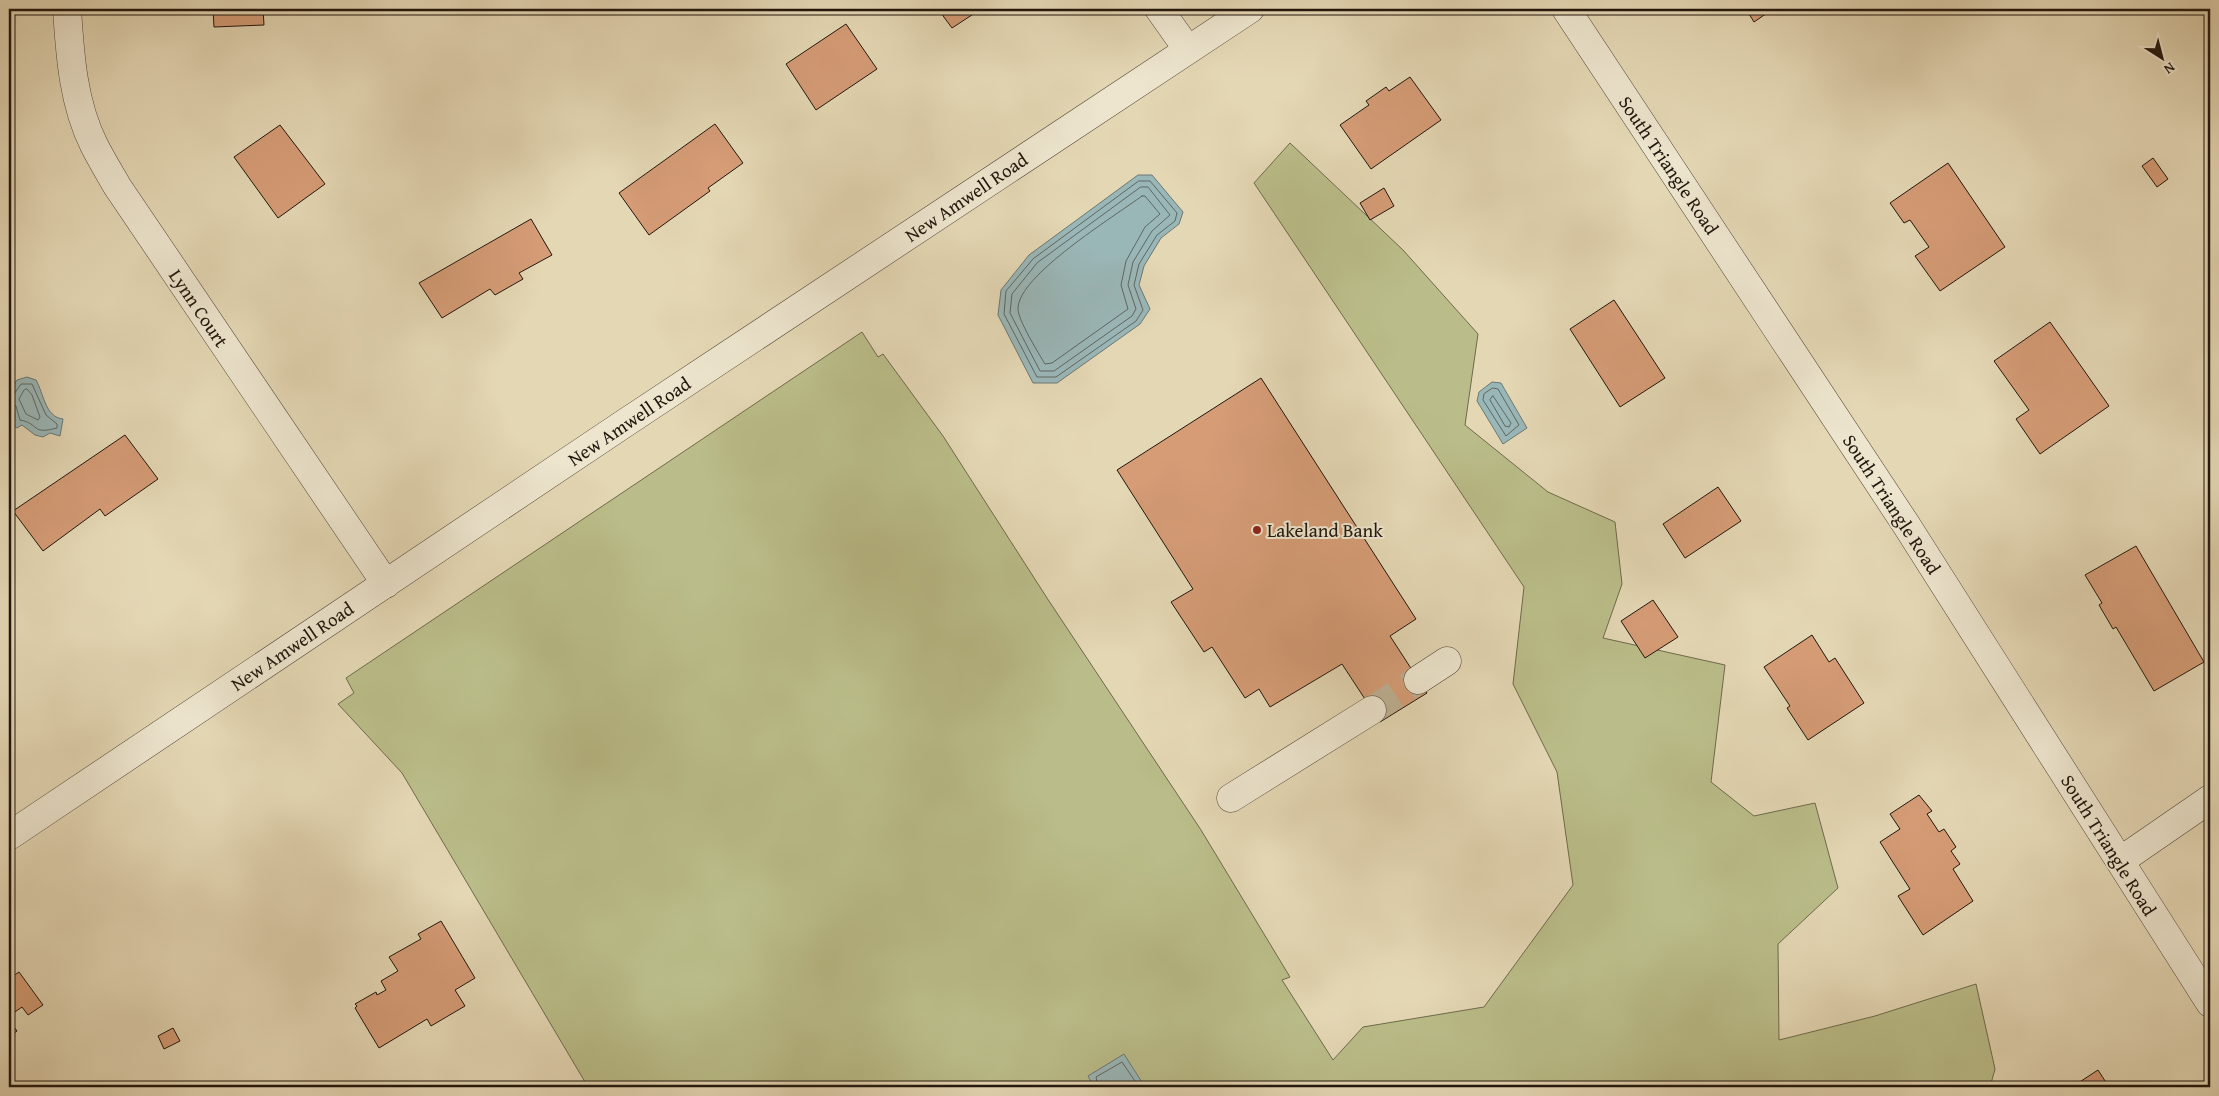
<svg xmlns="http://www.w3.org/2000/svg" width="2219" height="1096" viewBox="0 0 2219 1096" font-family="'Gentium Book Plus',serif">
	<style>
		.green { fill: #babd89; stroke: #6e6a4b }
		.water { fill: #9ab7b8; stroke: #6a7774 }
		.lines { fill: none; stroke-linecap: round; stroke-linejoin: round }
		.shore { stroke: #5e6662; stroke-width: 1 }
		.building { fill: #d59c76; stroke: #21160d }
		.minor-tunnel { stroke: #bdb093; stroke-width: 28; stroke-dasharray: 28 14; stroke-linecap: butt }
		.minor-casing { stroke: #524637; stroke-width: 29 }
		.minor { stroke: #ede5ce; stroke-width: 28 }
		.poi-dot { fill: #8f2418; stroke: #ede5ce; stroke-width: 2 }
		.labels { text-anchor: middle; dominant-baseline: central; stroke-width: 4; stroke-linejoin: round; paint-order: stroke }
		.street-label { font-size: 19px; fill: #21160d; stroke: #ede5ce }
		.poi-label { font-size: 19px; fill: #21160d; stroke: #ede5ce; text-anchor: start }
	</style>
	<rect width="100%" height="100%" fill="#e4d7b4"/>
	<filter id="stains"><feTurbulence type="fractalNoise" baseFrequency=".004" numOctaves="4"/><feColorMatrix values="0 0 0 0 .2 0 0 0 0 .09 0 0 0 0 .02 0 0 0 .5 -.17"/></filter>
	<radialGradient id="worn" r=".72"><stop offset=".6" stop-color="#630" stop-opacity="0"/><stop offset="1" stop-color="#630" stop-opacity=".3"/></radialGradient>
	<path class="green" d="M1290 143 1403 250 1478 334 1465 425 1548 492 1615 522 1622 584 1603 638 1725 665 1711 782 1754 816 1815 803 1838 888 1778 944 1779 1040 1875 1016 1976 984 1995 1069 1990 1087H588L402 773 338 704 354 693 346 678 862 332 878 357 883 354 943 436 1047 598 1201 830 1290 977 1282 980 1333 1060 1363 1027 1484 1007 1573 885 1557 772 1513 684 1524 587 1254 183Z"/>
	<path class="water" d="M1138 175H1152L1183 212 1179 224 1161 238 1144 266 1139 285 1150 309 1140 324 1057 383H1033L998 315 1001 290 1029 255Z
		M27 377 36 380C44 394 45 417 63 419L60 436 50 433 43 437 35 435 22 425 17 428 14 426 15 415 9 404V393L17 380Z
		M1492 382 1501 383 1527 428 1503 444 1477 401 1479 392Z
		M1124 1054 1145 1087H1094L1088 1076Z"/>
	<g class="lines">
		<path class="shore" d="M1139 181H1150L1177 213 1175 221 1157 235 1139 264 1134 285 1143 310 1136 321 1056 377H1037L1004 314 1006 291 1033 259Z
			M1141 187H1148L1170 215 1152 231 1133 262 1128 285 1136 309 1132 316 1054 371H1040L1010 313 1012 294 1037 263Z
			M1142 196H1145L1160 214 1145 227 1126 261 1121 285 1128 309 1052 363 1045 364C1039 354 1018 320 1018 309 1017 276 1115 216 1142 196Z
			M1493 388 1498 389 1519 425 1506 436 1483 400 1484 394Z
			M27 389 32 395 40 417 38 420 26 414 19 399 24 390Z
			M9 395 14 394 21 384H32L46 415 57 424V428C30 435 41 424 20 420L16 406 9 402
			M1493 396 1511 423 1509 427 1505 426 1490 400Z
			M1098 1087 1096 1077 1122 1062 1139 1087"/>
	</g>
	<path class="building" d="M213 9H263L264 25 214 27Z
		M938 9H981L952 28Z
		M1746 9H1773L1754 22Z
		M846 24 877 69 816 110 786 64Z
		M1410 77 1441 120 1371 169 1340 125 1369 105 1366 101 1386 87 1389 91Z
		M715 124 743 163 708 188 710 191 649 235 619 193Z
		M280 125 325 184 278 218 234 157Z
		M2153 158 2168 179 2157 187 2142 166Z
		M1948 163 2005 247 1940 291 1915 256 1929 247 1910 220 1904 223 1890 203Z
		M1384 188 1394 206 1370 220 1360 203Z
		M531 219 552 255 519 273 523 279 495 295 490 289 442 318 419 283Z
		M1614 300 1665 378 1620 407 1570 329Z
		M2050 322 2109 406 2040 454 2016 419 2029 410 1994 361Z
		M1261 378 1416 619 1390 636 1427 693 1380 722 1342 664 1270 707 1259 689 1245 698 1212 647 1204 652 1171 602 1193 589 1117 470Z
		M125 435 158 479 105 516 100 509 43 551 13 511Z
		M1718 487 1741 521 1685 558 1663 524Z
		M2136 546 2204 662 2154 691 2116 627 2113 629 2099 605 2102 603 2085 575Z
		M1653 600 1678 637 1645 658 1621 621Z
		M1812 635 1829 662 1835 658 1864 703 1808 740 1787 708 1790 706 1764 667Z
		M1919 795 1932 811 1927 814 1939 832 1944 829 1956 847 1951 851 1960 864 1953 869 1973 901 1923 935 1898 896 1910 889 1880 842 1900 829 1890 814Z
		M441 921 475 978 455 990 465 1006 431 1026 427 1019 379 1048 355 1008 357 1006 355 1004 376 992 377 995 386 990 381 981 398 971 389 957 421 939 418 934Z
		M19 972 43 1005 28 1015 22 1007 9 1016V979Z
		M9 1020 17 1031 9 1037Z
		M173 1028 180 1041 164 1049 158 1036Z
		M2098 1070 2109 1087H2072Z"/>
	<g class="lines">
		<path class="minor-tunnel" d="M1372 710 1418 680"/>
		<g class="minor-casing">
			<path id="minor" d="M67 9C70 55 73 103 94 145 101 159 109 172 117 186L386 584
				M1159 9 1188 50
				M1566 9 1907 526 2210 1003
				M1418 680 1447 661
				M1231 798 1372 710
				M9 836 625 423 1250 9
				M2120 861 2210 799"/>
		</g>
		<use href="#minor" class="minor"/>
	</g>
	<circle class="poi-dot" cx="1257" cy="530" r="5"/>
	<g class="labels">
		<g class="street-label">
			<text transform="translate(1669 165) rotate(56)">South Triangle Road</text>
			<text transform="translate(966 197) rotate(-34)">New Amwell Road</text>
			<text transform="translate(199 308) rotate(56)">Lynn Court</text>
			<text transform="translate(629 421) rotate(-34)">New Amwell Road</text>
			<text transform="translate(1892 504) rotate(57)">South Triangle Road</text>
			<text transform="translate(292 646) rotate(-34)">New Amwell Road</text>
			<text transform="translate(2109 845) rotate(58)">South Triangle Road</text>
		</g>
		<g class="poi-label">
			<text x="1267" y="530">Lakeland Bank</text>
		</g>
	</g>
	<rect width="2219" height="1096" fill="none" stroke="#e4d7b4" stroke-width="30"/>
	<rect x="10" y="10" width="2199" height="1076" fill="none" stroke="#21160d" stroke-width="2.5"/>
	<rect x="15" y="15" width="2189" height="1066" fill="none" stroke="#21160d"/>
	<g transform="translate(2162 58) rotate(144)" stroke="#ede5ce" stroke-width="4" paint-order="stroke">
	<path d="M0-4L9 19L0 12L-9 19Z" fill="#21160d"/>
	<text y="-8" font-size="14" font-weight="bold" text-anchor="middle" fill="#21160d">N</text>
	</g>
	<rect width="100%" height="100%" filter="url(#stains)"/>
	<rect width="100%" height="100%" fill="url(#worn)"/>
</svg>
